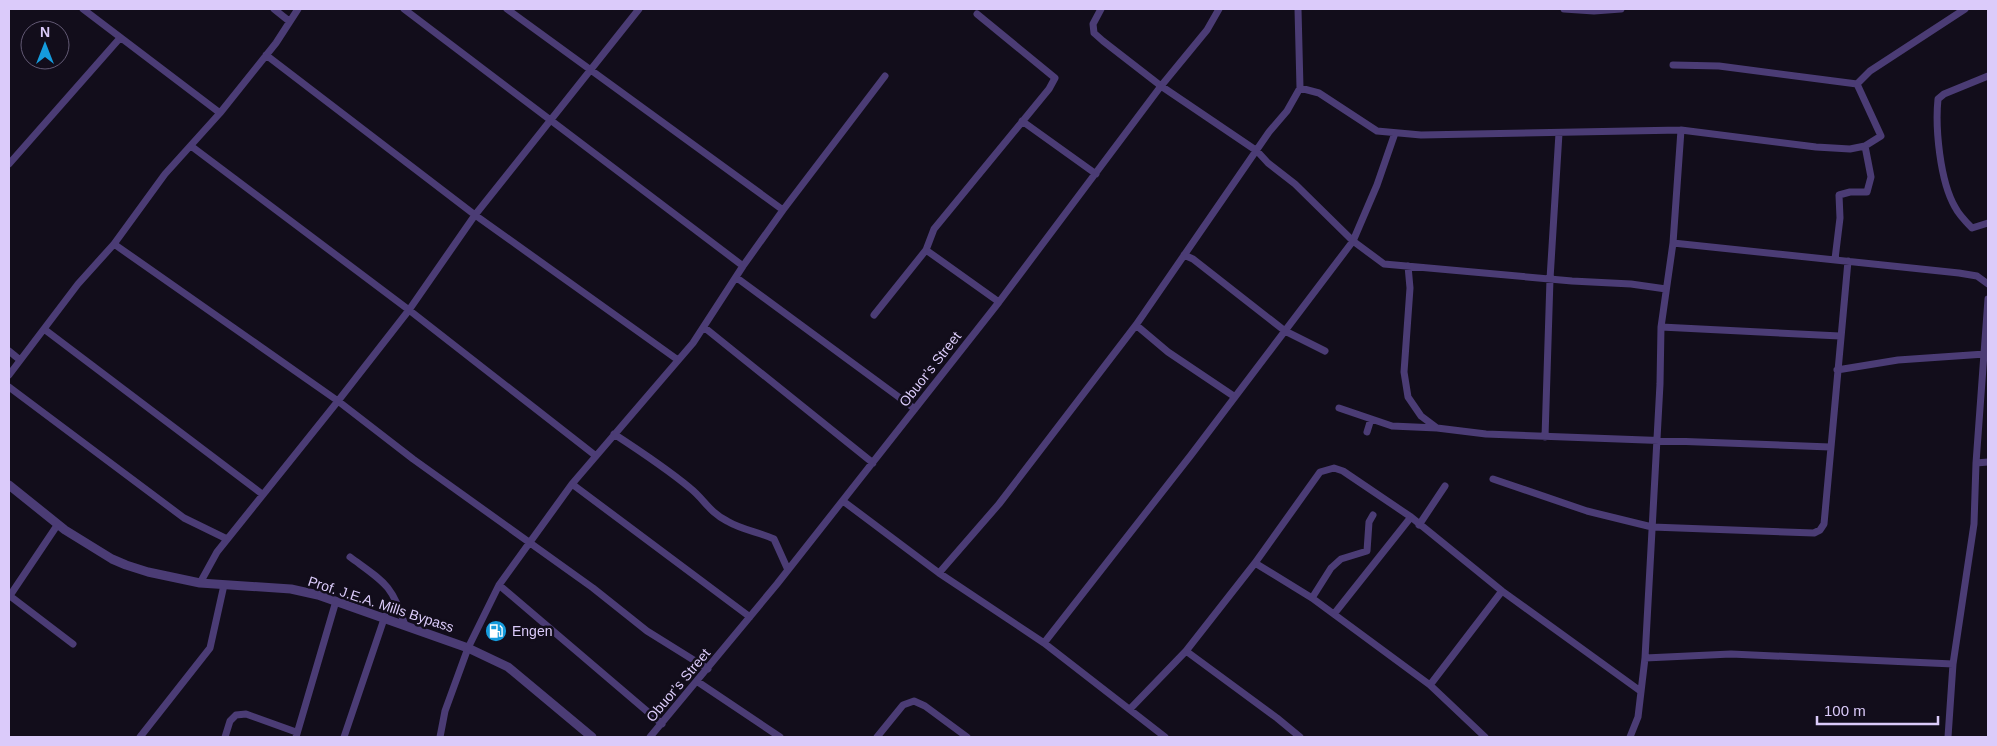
<svg xmlns="http://www.w3.org/2000/svg" width="1997" height="746" viewBox="0 0 1997 746" font-family="Helvetica,sans-serif">
	<style>
		.lines { fill: none; stroke-linecap: round; stroke-linejoin: round }
		.minor { stroke: #4b3c75; stroke-width: 7 }
		.tertiary { stroke: #4b3c75; stroke-width: 9 }
		.labels { text-anchor: middle; dominant-baseline: central; stroke-width: 5; stroke-linejoin: round; paint-order: stroke }
		.street-label { font-size: 14px; fill: #dbcbfa; stroke: #120d1b }
		.poi-label { font-size: 14px; fill: #dbcbfa; stroke: #120d1b; text-anchor: start }
	</style>
	<rect width="100%" height="100%" fill="#120d1b"/>
	<g class="lines">
		<path class="minor" d="M83 9 220 113
			M274 9 289 21
			M404 9 743 266
			M507 9 783 210
			M1101 9 1093 24 1094 33 1103 41 1161 86 1257 151 1268 163 1295 184 1353 241 1384 264 1572 281 1631 284 1666 289
			M1298 9 1300 88
			M1564 9 1594 11 1621 9
			M266 55 475 215 678 360
			M1673 65 1719 66 1857 84 1870 71 1965 9
			M1988 76 1944 94 1938 99C1935 128 1940 181 1955 207 1959 215 1966 222 1972 228L1988 223
			M1022 121 1096 174
			M191 146 409 310 596 456
			M9 164 120 38
			M1673 243 1959 273 1977 276 1988 284
			M114 244 338 401 413 459 593 588 647 631 708 669
			M926 250 999 302
			M1184 255 1193 259 1285 331 1325 351
			M1835 259 1840 218 1839 195 1850 192H1867L1871 177 1865 146
			M1408 266 1410 288 1404 372 1408 397 1421 416 1437 428 1486 434 1830 447
			M737 278 915 409
			M874 315 926 250 934 229 1049 89 1055 78 977 14
			M1136 325 1168 352 1235 397
			M1661 327 1840 336
			M705 328 873 463
			M44 329 262 494
			M9 351 20 360
			M1837 370 1898 360 1985 354
			M9 375 78 284 114 244 165 174 220 113 276 43 298 9
			M9 387 184 518 227 539
			M1339 408 1392 426 1437 428
			M1367 432 1371 419
			M614 434C640 451 666 468 690 488 704 499 709 512 727 521 742 530 759 532 774 539L788 570
			M1545 437 1550 279 1559 133
			M1976 463 1988 462
			M1493 479 1587 511 1652 527 1814 533 1820 530 1824 524 1848 261
			M572 484 750 617
			M843 501 939 573 1044 643 1165 737
			M1419 525 1445 486
			M350 557C384 582 392 584 405 625
			M1255 563 1312 598 1430 685 1485 737
			M939 573 999 504 1136 325 1269 132 1287 111 1300 88 1319 93 1377 131 1421 135 1681 130 1816 147 1850 149 1865 146 1881 136 1857 84
			M200 583 217 552 338 401 409 310 475 215 639 9
			M499 585 662 724
			M10 596 73 644
			M9 597 58 524
			M1312 598 1331 568 1341 559 1367 551 1369 522 1373 515
			M1334 614 1411 517
			M1044 643 1191 455 1353 241 1377 185 1395 133
			M1186 651 1277 718 1300 737
			M1645 658 1731 654 1953 664
			M698 682 780 737
			M1430 685 1502 591
			M1130 709 1186 651 1255 563 1320 472 1334 468 1343 471 1411 517 1502 591 1639 690
			M140 737 210 648 224 585
			M225 737 230 721 236 715 246 714 296 732
			M296 737 336 601
			M344 737 385 616
			M440 737 445 711 468 648 499 585 572 484 693 343 743 266 783 210 885 76
			M650 737 777 584 999 302 1161 86 1207 30 1219 9
			M877 737 903 705 914 701 925 706 967 737
			M1630 737 1638 717 1645 658 1660 384 1661 327 1673 243 1681 130
			M1948 737 1953 664 1974 524 1976 463 1988 299"/>
		<path class="tertiary" d="M9 485 65 530 112 559 126 565 148 572 200 583 291 589 318 595 468 648 508 667 592 737"/>
	</g>
	<defs>
		<g id="fuel-disc" transform="scale(1.125)"><circle r="9.5" fill="#159bdc" stroke="#120d1b"/><path d="M-5.5-6h7V0h2V4h1.3V-2.5L3-4.5l.8-.8L6-3V5H2.5V1h-1V6h-7ZM-4.2-4.7v3.2H.2V-4.7Z" fill="#fff"/></g>
	</defs>
	<g fill-rule="evenodd">
		<use href="#fuel-disc" x="496" y="631"/>
	</g>
	<g class="labels">
		<g class="street-label">
			<text transform="translate(930 369) rotate(-52)">Obuor’s Street</text>
			<text transform="translate(381 604) rotate(18)">Prof. J.E.A. Mills Bypass</text>
			<text transform="translate(678 685) rotate(-50)">Obuor’s Street</text>
		</g>
		<g class="poi-label">
			<text x="512" y="631">Engen</text>
		</g>
	</g>
	<rect width="1997" height="746" fill="none" stroke="#dbcbfa" stroke-width="20"/>
	<g transform="translate(45 45)"><circle r="24" fill="#120d1b" stroke="#625974"/>
	<path d="M0-4L9 19L0 12L-9 19Z" fill="#159bdc"/>
	<text y="-8" font-size="14" font-weight="bold" text-anchor="middle" fill="#dbcbfa">N</text>
	</g>
	<path d="M1817 716v8h121v-8" fill="none" stroke="#dbcbfa" stroke-width="2.5"/>
	<text x="1824" y="716" font-size="15" fill="#dbcbfa" stroke="#120d1b" stroke-width="4" paint-order="stroke">100 m</text>
</svg>
